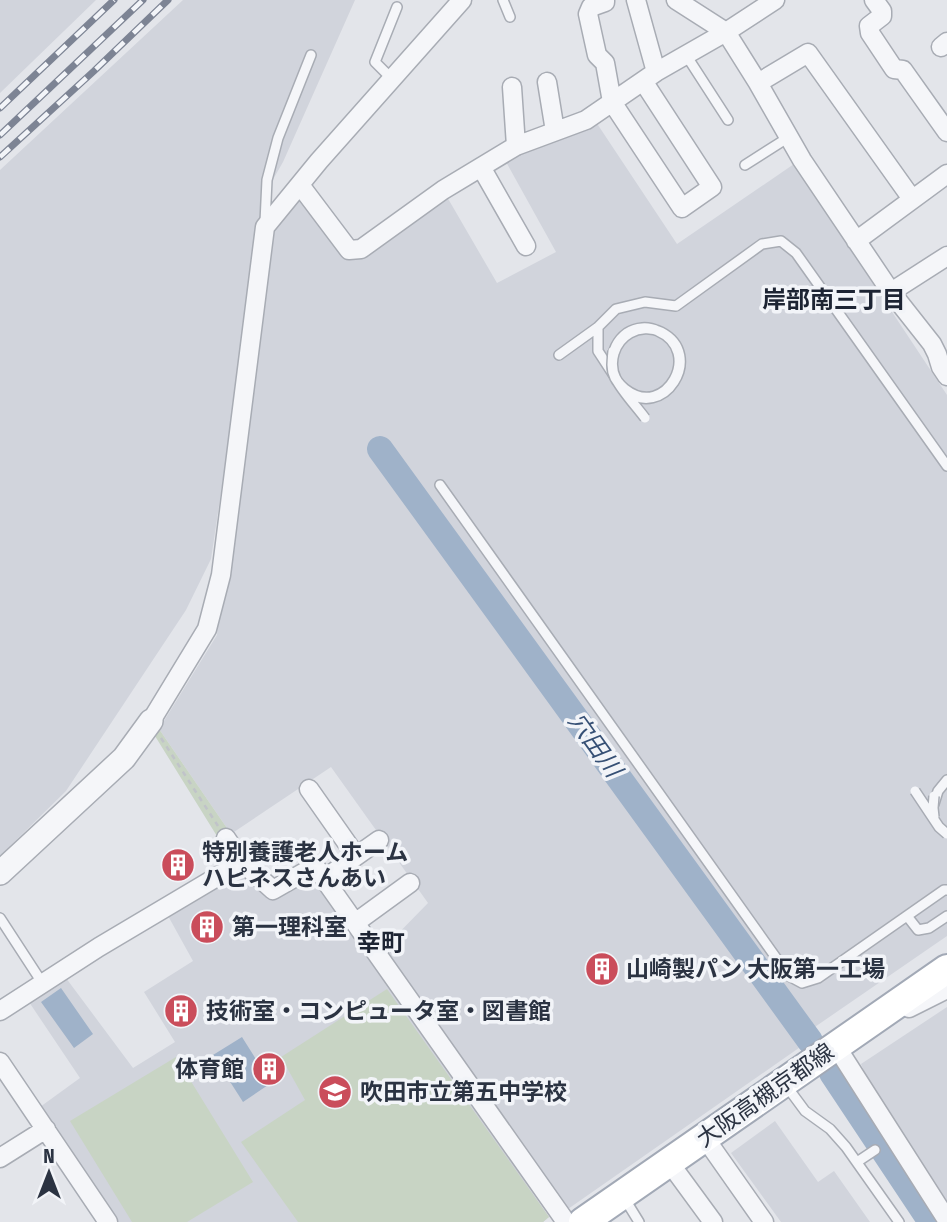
<svg xmlns="http://www.w3.org/2000/svg" width="947" height="1222" viewBox="0 0 947 1222" font-family="'Fira Sans Condensed','Noto Sans JP',sans-serif">
	<style>
		.built { fill: #d1d4dc }
		.green { fill: #c8d4c4 }
		.water { fill: #9fb2c9 }
		.lines { fill: none; stroke-linecap: round; stroke-linejoin: round }
		.river { stroke: #9fb2c9; stroke-width: 26 }
		.service-casing { stroke: #a8acb4; stroke-width: 12 }
		.minor-casing { stroke: #a8acb4; stroke-width: 21 }
		.tertiary-casing { stroke: #a8acb4; stroke-width: 26 }
		.primary-casing { stroke: #a2a9b6; stroke-width: 32 }
		.path { stroke: #c0c3c9; stroke-width: 2.5; stroke-dasharray: 5 5; stroke-linecap: butt }
		.service { stroke: #f5f6f9; stroke-width: 9 }
		.minor { stroke: #f5f6f9; stroke-width: 18 }
		.tertiary { stroke: #f5f6f9; stroke-width: 23 }
		.primary { stroke: #fff; stroke-width: 28 }
		.rail-casing { stroke: #7d8494; stroke-width: 7 }
		.rail { stroke: #f2f4f8; stroke-width: 4.5; stroke-dasharray: 13; stroke-linecap: butt }
		.service-bridge-casing { stroke: #a8acb4; stroke-width: 12; stroke-linecap: butt }
		.service-bridge { stroke: #f5f6f9; stroke-width: 9 }
		.labels { text-anchor: middle; dominant-baseline: central; stroke-width: 7; stroke-linejoin: round; paint-order: stroke }
		.poi-label { font-size: 23px; font-weight: bold; fill: #2b3342; stroke: #f2f4f8; text-anchor: start }
		.street-label { font-size: 23px; fill: #2b3342; stroke: #f2f4f8 }
		.neighbourhood-label { font-size: 24px; font-weight: bold; fill: #1d2433; stroke: #f2f4f8 }
		.water-label { font-size: 24px; font-style: italic; fill: #365075; stroke: #f2f4f8 }
	</style>
	<rect width="100%" height="100%" fill="#e3e5ea"/>
	<path class="built" d="M0 0H96L0 93Z
		M183 0H355L283 162 263 197 241 359 211 559 186 610 66 791 0 856V170Z
		M596 122 677 244 794 164 947 395V936L809 1031 382 446 376 450 806 1043 568 1209 384 948 428 903 331 767 231 834 159 729 217 635 221 575 265 227 300 185 349 250 443 190 497 283 556 252 505 160Z
		M244 869 274 899 300 879 318 882 549 1217 543 1222H115L40 1107 80 1078 27 999 63 974 133 1068 175 1042 144 992 193 961 167 914Z
		M947 1007V1201L872 1090 861 1064Z
		M775 1121 818 1182 834 1171 870 1222H781L731 1153Z"/>
	<path class="green" d="M159 729 231 834 220 841 155 736Z
		M387 989 549 1217 543 1222H298L241 1142 305 1100 281 1057Z
		M176 1057 253 1182 187 1222H132L70 1121Z"/>
	<path class="water" d="M61 988 93 1034 74 1048 41 1002Z
		M242 1037 271 1083 243 1102 213 1055Z"/>
	<g class="lines">
		<path class="river" d="M380 449 810 1041
			M832 1073 931 1222"/>
		<g class="service-casing">
			<path id="service" d="M503 0 510 17
				M686 55 728 120
				M392 79 375 62 397 7
				M745 165 789 137
				M265 222 267 180 278 138 311 55
				M559 355 598 327
				M613 374 598 351V327L616 309 645 302 676 306 762 244 781 241 796 253 947 466
				M440 485 789 976 802 983 818 978 944 890H947
				M934 804 938 791 947 780
				M907 916 918 930 929 928 947 916
				M0 918 43 984
				M785 1084 805 1111 830 1129 846 1147 899 1222
				M857 1162 875 1150
				M623 1196 639 1222"/>
		</g>
		<g class="minor-casing">
			<path id="minor" d="M605 0V2L591 7 588 14 597 55 605 63 612 102 682 208 712 187 643 81
				M636 0 656 72
				M676 0 726 32 758 83 802 160 891 292 932 344 937 354 941 367 947 376
				M874 0 882 11V16L869 26 870 33 894 69 903 70 947 132
				M941 47 947 42
				M547 82 555 131
				M758 83 808 53 912 199
				M512 87 516 146
				M481 167 526 246
				M300 185 349 250 361 249 443 190 516 146 586 120 656 72 726 32 775 0
				M856 241 947 174
				M891 292 947 256
				M151 721 207 629 221 575 265 227 319 161 462 0
				M309 789 356 856
				M226 838 242 862
				M324 879 379 840
				M355 923 410 883
				M909 1008 947 989
				M0 1011 99 947 242 862 273 890 315 866 566 1222
				M836 1046 947 1220
				M0 1062 108 1222
				M705 1138 764 1222
				M0 1158 46 1129
				M669 1162 713 1222"/>
		</g>
		<g class="tertiary-casing">
			<path id="tertiary" d="M0 873 124 758 151 721"/>
		</g>
		<g class="primary-casing">
			<path id="primary" d="M583 1222 947 969"/>
		</g>
		<path class="path" d="M161 738 218 826"/>
		<use href="#service" class="service"/>
		<use href="#minor" class="minor"/>
		<use href="#tertiary" class="tertiary"/>
		<use href="#primary" class="primary"/>
		<g class="rail-casing">
			<path id="rail" d="M0 108 114 0
				M0 135 143 0
				M0 157 94 71 168 0"/>
		</g>
		<use href="#rail" class="rail"/>
		<g class="service-bridge-casing">
			<path id="service-bridge" d="M613 351C611 367 612 379 625 389 666 421 704 351 658 331 648 326 636 327 627 333 616 341 612 352 612 365 612 374 617 383 624 389 663 423 706 355 661 332 651 327 639 328 630 333 614 342 608 363 616 379 622 391 636 406 645 418
				M915 791 939 827 947 834
				M934 817 933 808 934 796"/>
		</g>
		<use href="#service-bridge" class="service-bridge"/>
	</g>
	<defs>
		<g id="building-disc" transform="scale(1.75)"><circle r="9.5" fill="#ca4d5b" stroke="#f2f4f8"/><path d="M-4-6H4V6H1V3H-1V6H-4ZM-2.5-4.3h1.7v1.8h-1.7ZM.8-4.3h1.7v1.8H.8ZM-2.5-1h1.7V.8h-1.7ZM.8-1h1.7V.8H.8Z" fill="#fff"/></g>
		<g id="school-disc" transform="scale(1.75)"><circle r="9.5" fill="#ca4d5b" stroke="#f2f4f8"/><path d="M0-5L7-2L0 1L-7-2ZM-4 1L0 2.5L4 1V4Q0 6-4 4Z" fill="#fff"/></g>
	</defs>
	<g fill-rule="evenodd">
		<use href="#building-disc" x="178" y="865"/>
		<use href="#building-disc" x="207" y="927"/>
		<use href="#building-disc" x="602" y="969"/>
		<use href="#building-disc" x="181" y="1011"/>
		<use href="#building-disc" x="269" y="1069"/>
		<use href="#school-disc" x="335" y="1092"/>
	</g>
	<g class="labels">
		<g class="poi-label">
			<text x="202" y="852">特別養護老人ホーム<tspan x="202" dy="26">ハピネスさんあい</tspan></text>
			<text x="232" y="927">第一理科室</text>
			<text x="626" y="969">山崎製パン 大阪第一工場</text>
			<text x="206" y="1011">技術室・コンピュータ室・図書館</text>
			<text x="244" y="1069" text-anchor="end">体育館</text>
			<text x="360" y="1092">吹田市立第五中学校</text>
		</g>
		<g class="street-label">
			<text transform="translate(765 1095) rotate(-35)">大阪高槻京都線</text>
		</g>
		<g class="neighbourhood-label">
			<text x="834" y="300">岸部南三丁目</text>
			<text x="381" y="943">幸町</text>
		</g>
		<g class="water-label">
			<text transform="translate(595 745) rotate(54)">穴田川</text>
		</g>
	</g>
	<g transform="translate(49 1173)" stroke="#f2f4f8" stroke-width="5" paint-order="stroke">
	<path d="M0-5L12 26L0 18L-12 26Z" fill="#2b3342"/>
	<text y="-10" font-size="19" font-weight="bold" text-anchor="middle" fill="#2b3342">N</text>
	</g>
</svg>
